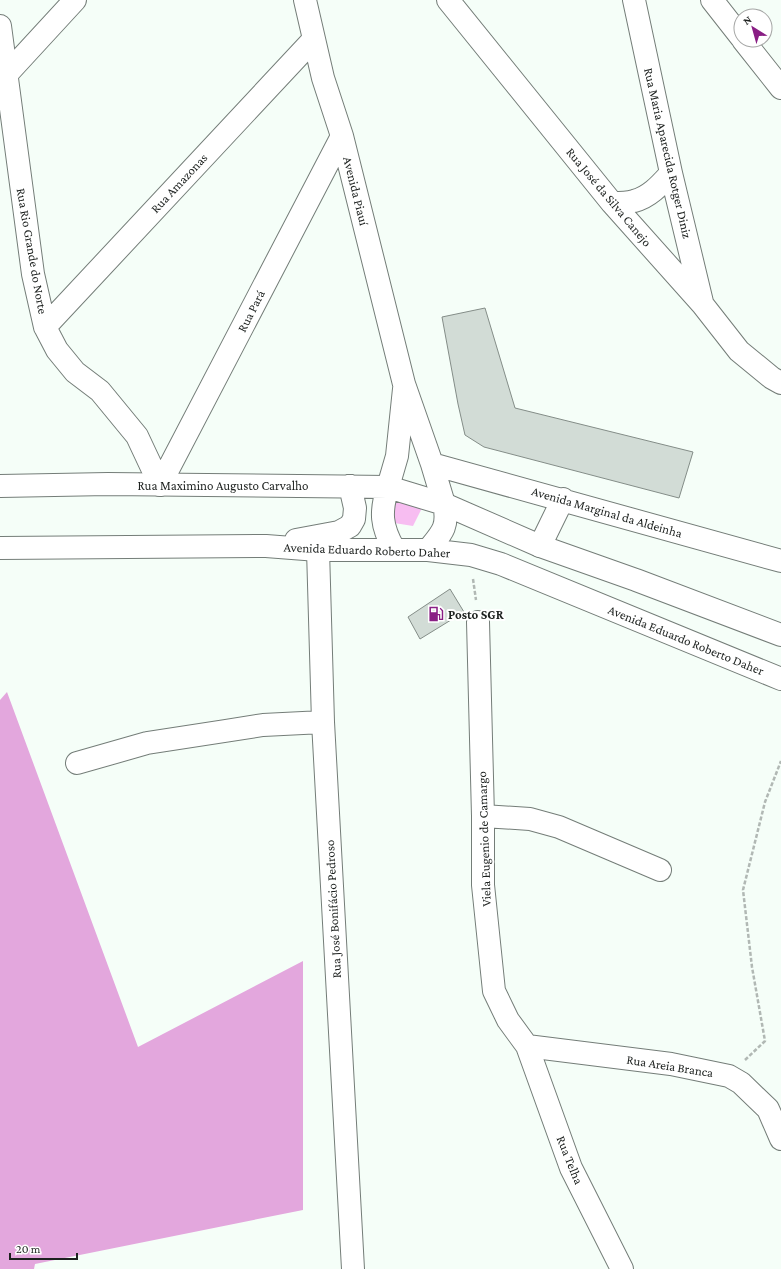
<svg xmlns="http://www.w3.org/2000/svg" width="781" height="1269" viewBox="0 0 781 1269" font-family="'Crimson Pro',serif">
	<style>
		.green { fill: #f7bdf1 }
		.forest { fill: #e3a7dd }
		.building { fill: #d2dcd6; stroke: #848d88 }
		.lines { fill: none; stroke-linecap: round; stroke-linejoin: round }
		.street-casing { stroke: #747d78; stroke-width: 24 }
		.secondary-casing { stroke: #747d78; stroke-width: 24 }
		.path { stroke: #b1b8b4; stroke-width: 2.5; stroke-dasharray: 4 2; stroke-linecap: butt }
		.street { stroke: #fff; stroke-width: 22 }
		.secondary { stroke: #fff; stroke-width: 22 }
		.labels { text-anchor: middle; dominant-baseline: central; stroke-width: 4; stroke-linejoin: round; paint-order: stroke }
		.street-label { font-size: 13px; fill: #1d211f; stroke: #fff }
		.poi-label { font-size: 13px; font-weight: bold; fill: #1d211f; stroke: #fff; text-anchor: start }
	</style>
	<rect width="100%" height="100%" fill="#f5fef8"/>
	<path class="green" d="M410 498 422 508 413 526 388 522V505Z"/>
	<path class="forest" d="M7 692 138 1047 303 961V1210L35 1264 34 1269H0V700Z"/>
	<path class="building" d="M485 308 515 408 693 452 679 498 484 447 465 435 458 404 442 317Z
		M450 589 464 612 420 639 408 617Z"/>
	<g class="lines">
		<g class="street-casing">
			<path id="street" d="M305 0 323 78 342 136 404 384 432 464 444 504
				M448 0 612 203 703 305 739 351 772 378 781 383
				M634 0 671 173 702 302
				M712 0 741 37
				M0 26 33 274 45 327 57 350 75 372 100 391 137 436 160 485
				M743 40 781 88
				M6 75 75 0
				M612 203C619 203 627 203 634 201 650 197 661 184 671 173
				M45 327 313 40
				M432 464 781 561
				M160 485 342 136
				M388 487 397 456 404 389
				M540 546 563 499
				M318 550 323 722 353 1269
				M478 622 483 816V885L494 991 508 1020 527 1046 571 1168 622 1269
				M77 763 147 743 225 731 263 725 323 722
				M483 816 530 819 559 827 660 870
				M527 1046 671 1064 729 1076 741 1083 768 1109 781 1139"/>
		</g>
		<g class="secondary-casing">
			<path id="secondary" d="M0 486 108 484 388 487 444 504 540 546 636 580 781 635
				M388 487C380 512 381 526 394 549
				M296 540 339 532 350 526 354 519 355 508 350 486
				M0 548 266 546 318 550H428L471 555 501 564 781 679
				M428 550C442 533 449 527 444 504"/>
		</g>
		<path class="path" d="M473 579 476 600
			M745 1060 765 1041 752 967 743 890 765 802 781 761"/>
		<use href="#street" class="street"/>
		<use href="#secondary" class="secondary"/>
	</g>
	<defs>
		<g id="fuel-bare" transform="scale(1.2)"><path d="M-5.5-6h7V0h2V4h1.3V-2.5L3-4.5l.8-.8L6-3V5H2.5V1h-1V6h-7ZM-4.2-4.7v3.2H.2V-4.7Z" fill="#891e84" stroke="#fff" stroke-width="2.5" paint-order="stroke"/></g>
	</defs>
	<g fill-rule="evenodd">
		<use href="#fuel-bare" x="436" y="614"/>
	</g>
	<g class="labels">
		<g class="street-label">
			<text transform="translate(668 153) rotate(77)">Rua Maria Aparecida Rotger Diniz</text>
			<text transform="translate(179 183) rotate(-47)">Rua Amazonas</text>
			<text transform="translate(356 191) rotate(76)">Avenida Piauí</text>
			<text transform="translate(609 197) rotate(50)">Rua José da Silva Canejo</text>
			<text transform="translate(32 251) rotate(80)">Rua Rio Grande do Norte</text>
			<text transform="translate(251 311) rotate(-63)">Rua Pará</text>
			<text x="223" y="485">Rua Maximino Augusto Carvalho</text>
			<text transform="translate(607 512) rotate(16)">Avenida Marginal da Aldeinha</text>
			<text transform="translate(367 550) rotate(2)">Avenida Eduardo Roberto Daher</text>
			<text transform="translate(686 640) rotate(22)">Avenida Eduardo Roberto Daher</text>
			<text transform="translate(484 839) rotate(-92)">Viela Eugenio de Camargo</text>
			<text transform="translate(333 909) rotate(-93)">Rua José Bonifácio Pedroso</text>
			<text transform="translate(670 1066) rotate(9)">Rua Areia Branca</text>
			<text transform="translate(570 1160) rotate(68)">Rua Telha</text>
		</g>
		<g class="poi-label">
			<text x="448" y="614">Posto SGR</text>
		</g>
	</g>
	<g transform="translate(753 28) rotate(323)"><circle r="19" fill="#ffffff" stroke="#a5a6a5"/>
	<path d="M0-3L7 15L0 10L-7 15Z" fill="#891e84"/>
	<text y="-6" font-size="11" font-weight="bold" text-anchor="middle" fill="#1d211f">N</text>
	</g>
	<path d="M10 1253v6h67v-6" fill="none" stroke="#1d211f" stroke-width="2"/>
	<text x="16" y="1253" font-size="12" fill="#1d211f" stroke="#ffffff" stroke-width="3" paint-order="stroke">20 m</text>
</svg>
